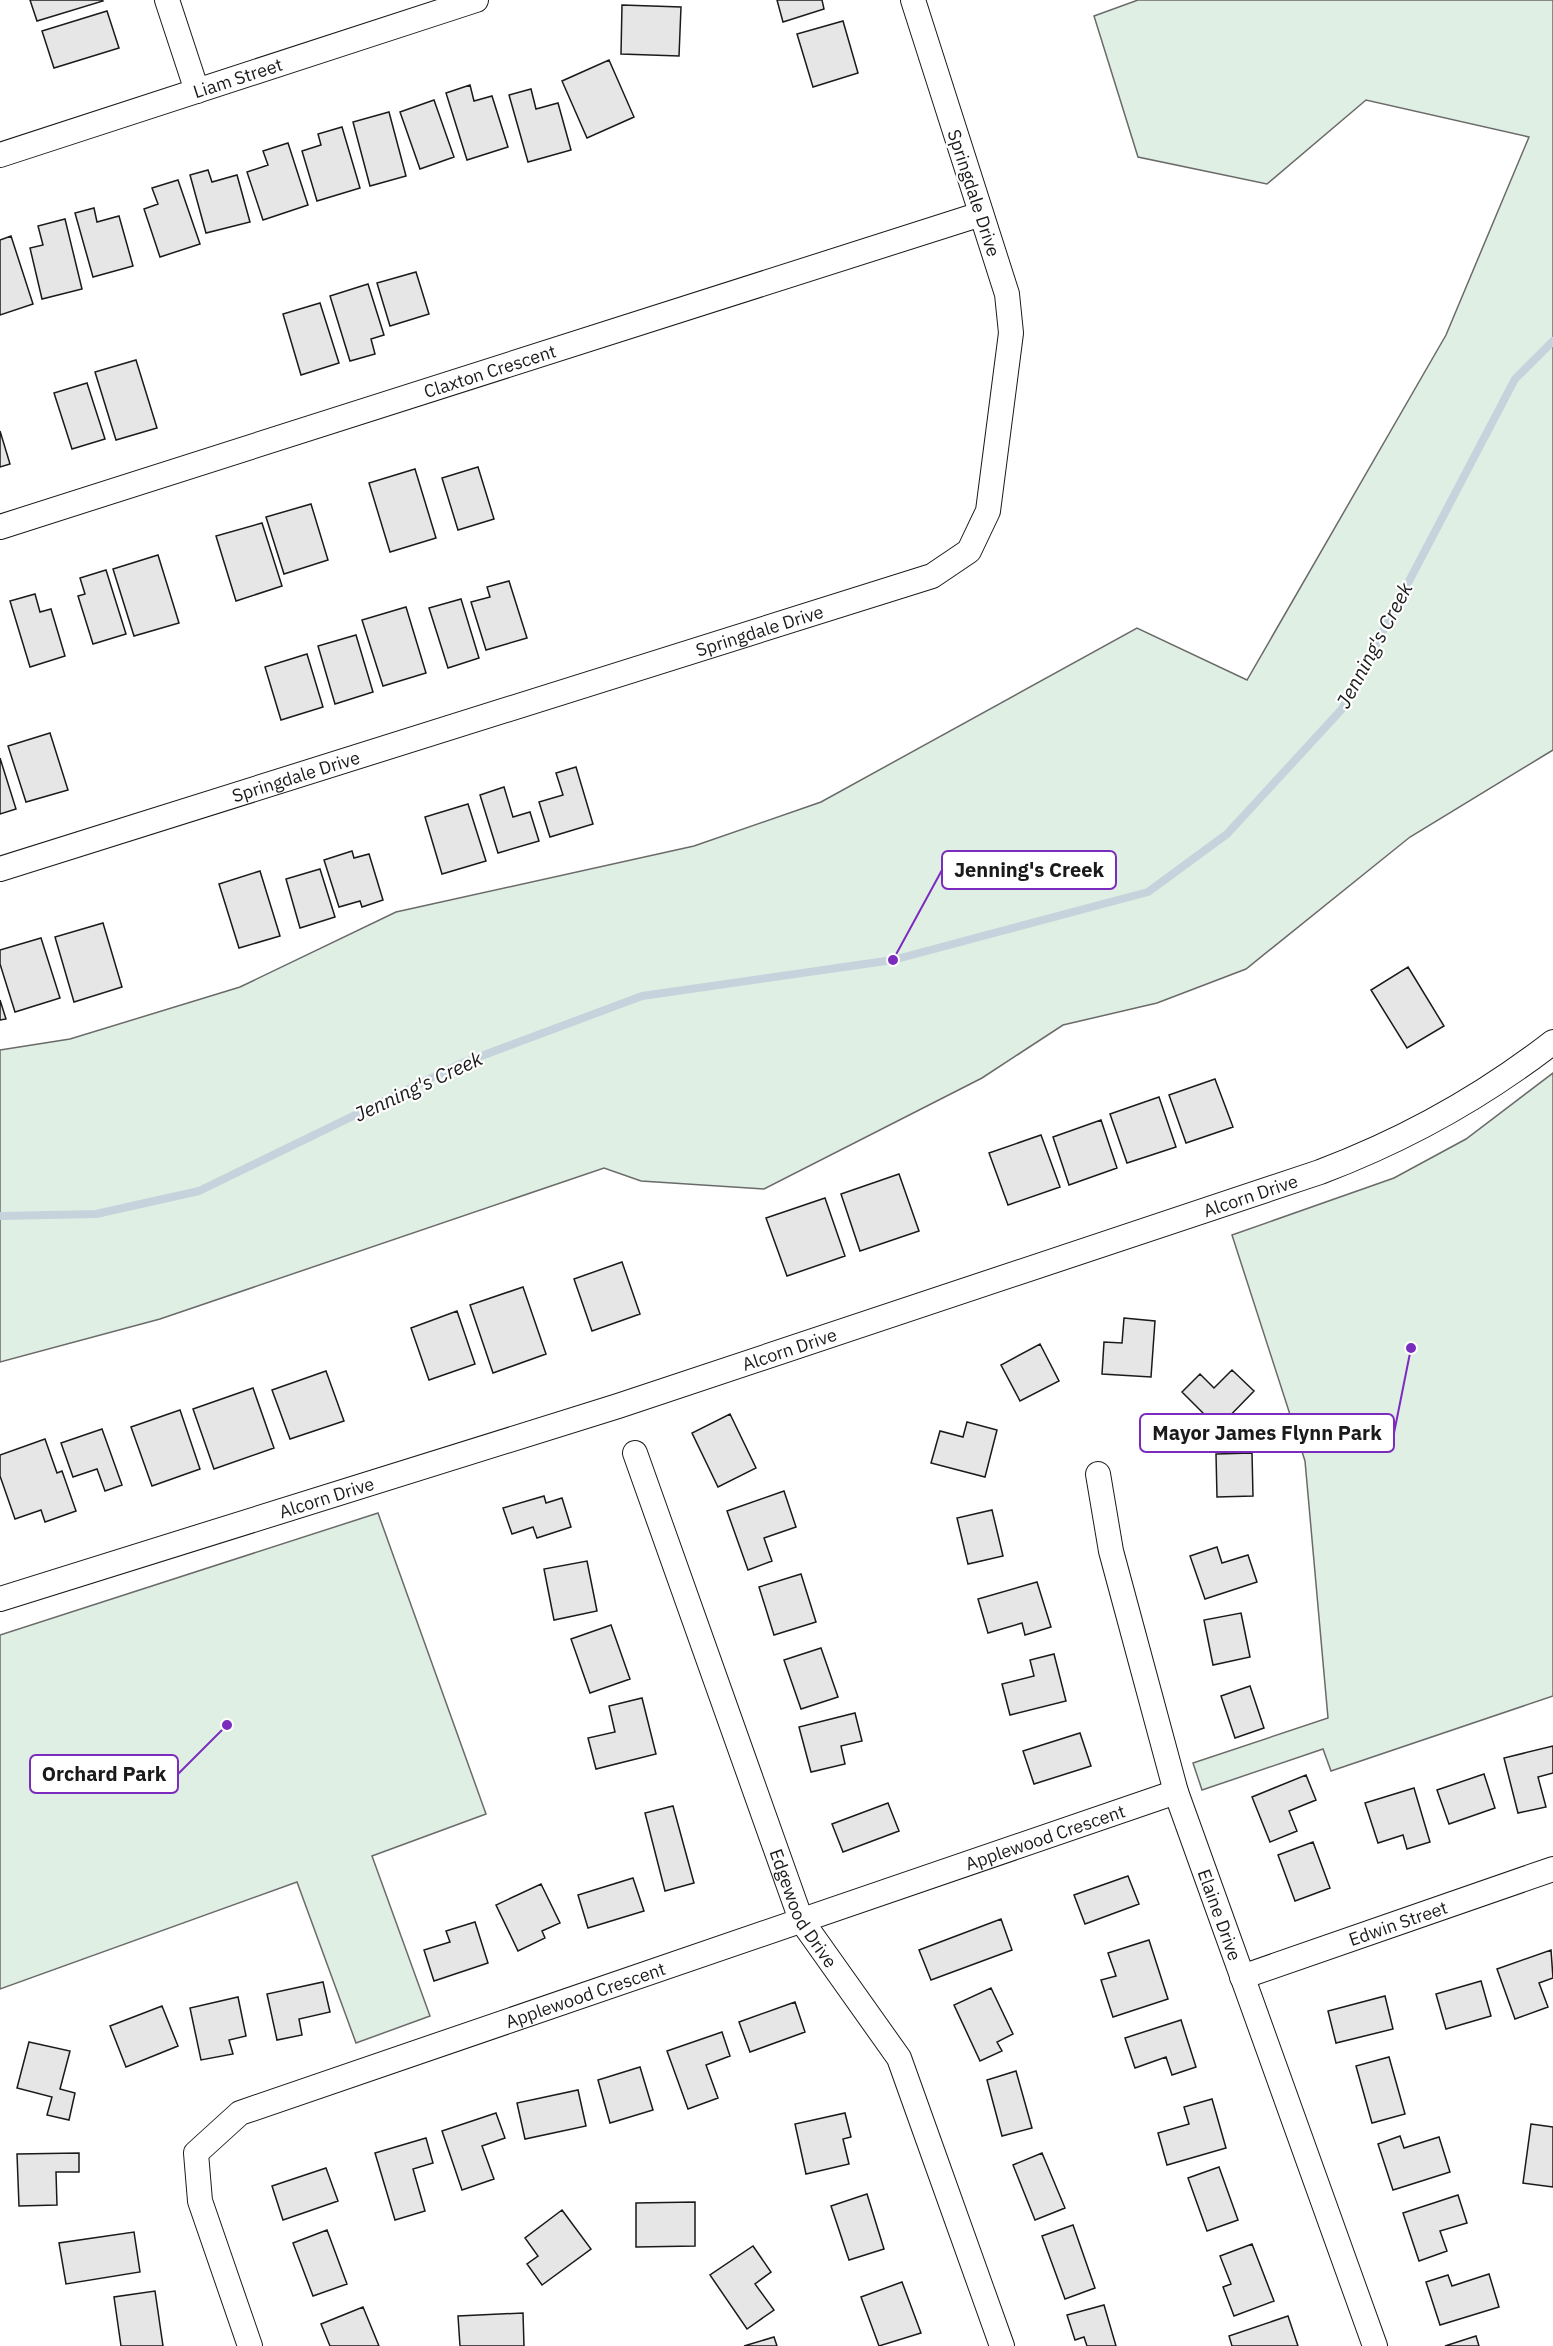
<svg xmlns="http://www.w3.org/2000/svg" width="1553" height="2346" viewBox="0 0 1553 2346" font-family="'IBM Plex Sans',sans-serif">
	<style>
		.green { fill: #e0efe3; stroke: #6a6a6a; stroke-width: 1.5 }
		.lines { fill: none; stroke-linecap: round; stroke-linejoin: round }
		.stream { stroke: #c6d2dc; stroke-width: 8 }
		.building { fill: #e6e6e6; stroke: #1a1a1a; stroke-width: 1.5 }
		.minor-casing { stroke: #1a1a1a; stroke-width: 26 }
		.minor { stroke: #fff; stroke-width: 24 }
		.labels { text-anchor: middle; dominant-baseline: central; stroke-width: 4.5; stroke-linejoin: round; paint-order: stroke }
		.street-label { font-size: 18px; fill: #1a1a1a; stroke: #fff }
		.water-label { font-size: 20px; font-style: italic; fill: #1a1a1a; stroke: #fff }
		.leader { fill: none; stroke: #7b2cbf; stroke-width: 2 }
		.callout-dot { fill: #7b2cbf; stroke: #fff; stroke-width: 2 }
		.callout { fill: #fff; stroke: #7b2cbf; stroke-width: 2 }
		.callout-label { font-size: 20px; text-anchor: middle; font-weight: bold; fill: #1a1a1a }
	</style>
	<rect width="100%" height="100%" fill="#fff"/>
	<path class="green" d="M1138 0H1553V750L1410 837 1246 969 1157 1003 1063 1025 982 1078 764 1189 641 1181 604 1168 160 1319 0 1362V1050L70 1039 240 987 396 912 694 846 821 802 1137 628 1247 680 1446 335 1529 137 1366 100 1267 184 1138 157 1094 16Z
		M1553 1073V1696L1331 1771 1323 1749 1202 1790 1193 1763 1328 1718 1305 1461 1232 1235 1394 1178 1466 1139Z
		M378 1513 486 1814 372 1856 430 2016 356 2043 297 1882 0 1989V1635Z"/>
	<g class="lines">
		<path class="stream" d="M0 1216 96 1214 199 1191 460 1064 642 996 893 960 1148 892 1227 834 1342 709 1515 379 1553 341"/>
	</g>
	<path class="building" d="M30 0H102L103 1 37 21Z
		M777 0H822L824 9 783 22Z
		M622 5 681 7 679 56 621 54Z
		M107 11 119 48 54 68 42 31Z
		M843 21 858 73 813 87 797 34Z
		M609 60 634 117 587 138 562 81Z
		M470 85 474 101 492 96 508 147 467 160 446 93Z
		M531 89 536 109 558 103 571 150 528 162 509 95Z
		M434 100 454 157 420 169 400 112Z
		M389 112 406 176 370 186 353 122Z
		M342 127 360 188 317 201 302 151 321 145 318 134Z
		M288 143 308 205 263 220 247 172 268 165 263 151Z
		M208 170 212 182 237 175 250 222 206 233 190 175Z
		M178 180 200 244 160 257 144 209 158 204 152 188Z
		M94 208 97 222 119 216 133 266 93 277 75 213Z
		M65 219 82 289 42 299 30 248 43 245 38 226Z
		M11 236 33 304 0 315V240Z
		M416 272 429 314 390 326 377 283Z
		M368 284 384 335 371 339 375 354 350 361 330 296Z
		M320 303 339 363 301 375 283 314Z
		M136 360 157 428 116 440 95 372Z
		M87 383 105 439 72 449 54 393Z
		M0 431 10 464 0 467Z
		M478 467 494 519 458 530 442 478Z
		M415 469 436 538 390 552 369 483Z
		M311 504 328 560 284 574 266 517Z
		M262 523 282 586 236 601 216 536Z
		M158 555 179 623 134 636 113 569Z
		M106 570 126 634 93 644 78 596 85 594 80 578Z
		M509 581 527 638 486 650 471 602 490 597 487 587Z
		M35 594 40 612 51 609 65 656 30 667 10 601Z
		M461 599 479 658 448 668 429 608Z
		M406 607 426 673 383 686 362 620Z
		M356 635 373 692 335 704 318 646Z
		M307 654 323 707 281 720 265 667Z
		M50 733 68 790 26 802 8 746Z
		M0 758 16 809 0 814Z
		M576 767 593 824 550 837 539 802 563 795 556 773Z
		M504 787 513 817 530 812 539 841 498 853 480 795Z
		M468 804 486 861 442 874 425 817Z
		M352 851 354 858 369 854 383 900 362 907 360 901 339 907 324 860Z
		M320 869 335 917 300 928 286 879Z
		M260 871 280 936 239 948 219 884Z
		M103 923 122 987 74 1002 55 937Z
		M41 938 60 998 15 1012 0 964V950Z
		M1408 967 1444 1026 1407 1048 1371 990Z
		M0 1000 6 1019 0 1020Z
		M1215 1079 1233 1127 1186 1143 1169 1095Z
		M1159 1097 1176 1147 1127 1163 1110 1114Z
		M1101 1120 1117 1168 1069 1185 1053 1137Z
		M1041 1135 1060 1187 1008 1205 989 1153Z
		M899 1174 919 1231 860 1251 841 1194Z
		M825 1198 845 1256 787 1276 766 1218Z
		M622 1262 640 1314 592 1331 574 1279Z
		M523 1287 546 1354 493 1373 470 1305Z
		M457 1311 475 1364 429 1380 411 1328Z
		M1124 1318 1155 1321 1151 1377 1102 1374 1104 1342 1122 1343Z
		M1040 1344 1059 1381 1020 1401 1001 1365Z
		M1232 1370 1254 1391 1218 1428 1182 1392 1200 1374 1214 1388Z
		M326 1371 344 1421 290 1439 272 1390Z
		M253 1388 274 1448 214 1469 193 1409Z
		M180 1410 200 1469 152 1486 131 1427Z
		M730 1414 756 1468 718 1487 692 1433Z
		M967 1422 997 1430 985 1477 931 1463 940 1431 963 1437Z
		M102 1429 122 1485 105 1491 97 1469 73 1477 61 1443Z
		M45 1439 57 1473 62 1471 76 1511 45 1522 41 1510 15 1519 0 1476V1455Z
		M1252 1453 1253 1496 1217 1497 1216 1454Z
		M784 1491 796 1527 764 1538 772 1561 748 1570 727 1511Z
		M544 1496 546 1503 562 1498 571 1527 537 1538 533 1527 512 1534 503 1508Z
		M992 1510 1003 1556 968 1564 957 1518Z
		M1217 1547 1222 1563 1248 1555 1257 1582 1205 1599 1190 1556Z
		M587 1561 597 1611 554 1620 544 1569Z
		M801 1574 816 1622 774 1635 759 1587Z
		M1037 1582 1051 1627 1025 1635 1022 1623 988 1633 978 1599Z
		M1241 1613 1250 1657 1213 1665 1204 1620Z
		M611 1625 630 1679 590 1693 571 1639Z
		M821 1648 838 1697 801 1709 784 1660Z
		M1054 1654 1066 1701 1010 1715 1002 1684 1034 1676 1030 1660Z
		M1250 1686 1264 1728 1235 1738 1221 1696Z
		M642 1698 656 1754 596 1769 588 1738 615 1732 609 1706Z
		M855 1713 862 1741 841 1746 845 1764 811 1772 799 1727Z
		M1080 1733 1091 1766 1034 1784 1023 1751Z
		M1553 1746V1773L1538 1777 1546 1807 1518 1813 1504 1758Z
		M1484 1774 1495 1808 1449 1824 1437 1790Z
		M1306 1775 1316 1800 1289 1811 1297 1831 1270 1842 1252 1797Z
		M1414 1788 1430 1842 1407 1849 1403 1835 1378 1843 1365 1803Z
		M888 1803 899 1831 843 1852 832 1824Z
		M673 1806 694 1883 665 1891 645 1813Z
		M1313 1842 1330 1888 1295 1901 1278 1855Z
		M1128 1876 1139 1904 1085 1924 1074 1895Z
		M633 1878 644 1911 588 1928 578 1895Z
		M541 1884 560 1923 542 1931 545 1938 518 1951 496 1905Z
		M1001 1919 1012 1950 931 1980 919 1950Z
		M475 1922 488 1963 434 1981 424 1950 450 1942 446 1931Z
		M1149 1940 1168 1999 1113 2017 1101 1980 1116 1976 1108 1953Z
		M1551 1950 1553 1978 1539 1983 1548 2007 1515 2019 1497 1969Z
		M1481 1981 1491 2016 1446 2029 1436 1994Z
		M323 1982 330 2012 299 2019 302 2035 277 2040 267 1994Z
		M991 1988 1013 2034 997 2042 1002 2051 980 2061 954 2005Z
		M1385 1996 1393 2029 1336 2043 1328 2011Z
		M238 1997 246 2036 229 2040 233 2054 201 2060 190 2008Z
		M795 2002 805 2032 750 2052 739 2022Z
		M162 2006 178 2046 126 2067 110 2026Z
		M1181 2020 1196 2067 1172 2075 1166 2057 1135 2068 1125 2038Z
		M722 2032 730 2056 706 2065 718 2098 688 2109 667 2051Z
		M29 2042 70 2051 60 2089 75 2093 69 2120 47 2115 52 2097 17 2088Z
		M1389 2057 1405 2114 1372 2123 1356 2066Z
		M640 2067 653 2110 610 2123 598 2080Z
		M1016 2071 1032 2128 1002 2136 987 2080Z
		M578 2090 586 2126 525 2139 517 2103Z
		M1212 2099 1226 2148 1167 2165 1158 2133 1189 2124 1184 2107Z
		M496 2113 505 2138 482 2146 494 2179 462 2190 442 2131Z
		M845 2113 851 2137 843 2139 849 2164 806 2174 795 2124Z
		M1531 2124 1553 2127V2187L1523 2183Z
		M1400 2136 1404 2148 1439 2137 1450 2172 1393 2190 1378 2144Z
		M426 2138 433 2163 413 2169 425 2211 395 2220 375 2153Z
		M79 2153V2172H56L57 2205 19 2206 17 2154Z
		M1042 2153 1065 2208 1035 2220 1013 2165Z
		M1219 2167 1238 2220 1207 2231 1188 2178Z
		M326 2168 338 2201 283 2220 272 2186Z
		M867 2194 884 2249 849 2260 831 2206Z
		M1458 2195 1467 2223 1440 2231 1447 2251 1419 2261 1403 2213Z
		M695 2202V2246L636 2247V2203Z
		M562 2210 591 2249 542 2285 527 2264 538 2256 525 2238Z
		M1073 2225 1095 2288 1065 2299 1042 2236Z
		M327 2230 347 2284 313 2296 293 2243Z
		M134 2232 140 2272 66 2284 59 2243Z
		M1252 2244 1274 2301 1234 2316 1223 2287 1231 2284 1220 2256Z
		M753 2246 771 2272 755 2284 774 2310 747 2329 710 2275Z
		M1489 2274 1499 2307 1440 2325 1426 2282 1448 2275 1452 2286Z
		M902 2282 921 2333 879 2346 861 2297Z
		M155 2291 163 2346H121L114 2297Z
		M1104 2305 1116 2346H1087L1084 2337 1075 2340 1067 2315Z
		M363 2307 379 2346H330L321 2324Z
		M523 2313 524 2346H460L458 2316Z
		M1288 2316 1298 2346H1232L1229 2336Z
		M1476 2336 1479 2346H1445Z
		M774 2337 777 2346H744Z"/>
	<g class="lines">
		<g class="minor-casing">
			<g id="minor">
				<path d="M167 0 197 91"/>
				<path id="s1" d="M0 155 476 0"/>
				<path id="s2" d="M0 527 981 214"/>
				<path id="s3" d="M0 869 932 576 969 551 988 511 1011 333 1007 294 913 0"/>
				<path id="s4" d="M635 1453 801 1920 899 2058 1002 2346"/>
				<path id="s5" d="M1098 1474 1111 1551 1176 1792 1375 2346"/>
				<path id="s6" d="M0 1599 618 1406 1320 1172C1405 1140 1481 1098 1553 1042"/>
				<path id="s7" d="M1242 1977 1553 1869"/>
				<path id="s8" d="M250 2346 200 2201 196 2153 240 2113 1176 1792"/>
			</g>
		</g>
		<use href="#minor" class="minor"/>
	</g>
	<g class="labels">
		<g class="street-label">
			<text stroke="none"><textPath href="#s1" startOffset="250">Liam Street</textPath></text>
			<text transform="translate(974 193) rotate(72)">Springdale Drive</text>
			<text stroke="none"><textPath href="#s2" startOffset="514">Claxton Crescent</textPath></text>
			<text stroke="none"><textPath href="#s3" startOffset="796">Springdale Drive</textPath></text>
			<text stroke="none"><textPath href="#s3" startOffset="310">Springdale Drive</textPath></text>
			<text stroke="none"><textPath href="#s6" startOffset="1314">Alcorn Drive</textPath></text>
			<text stroke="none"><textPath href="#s6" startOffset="828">Alcorn Drive</textPath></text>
			<text stroke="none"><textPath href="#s6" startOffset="342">Alcorn Drive</textPath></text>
			<text stroke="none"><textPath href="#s8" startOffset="1112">Applewood Crescent</textPath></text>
			<text stroke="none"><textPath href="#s4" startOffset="486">Edgewood Drive</textPath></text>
			<text stroke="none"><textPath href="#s5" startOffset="458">Elaine Drive</textPath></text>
			<text stroke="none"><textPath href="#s7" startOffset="165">Edwin Street</textPath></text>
			<text stroke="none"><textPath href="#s8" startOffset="626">Applewood Crescent</textPath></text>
		</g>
		<g class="water-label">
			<text transform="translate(1374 645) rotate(-62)">Jenning's Creek</text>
			<text transform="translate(418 1086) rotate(-25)">Jenning's Creek</text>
		</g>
	</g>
	<path class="leader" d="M893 960L942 870M1411 1348L1394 1433M227 1725L178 1774"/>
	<g class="callout-dot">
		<circle cx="893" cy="960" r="6"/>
		<circle cx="1411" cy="1348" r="6"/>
		<circle cx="227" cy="1725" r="6"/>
	</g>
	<g class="callout">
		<rect x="942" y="851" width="174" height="38" rx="6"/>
		<rect x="1140" y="1414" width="254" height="38" rx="6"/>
		<rect x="30" y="1755" width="148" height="38" rx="6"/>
	</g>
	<g class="callout-label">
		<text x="1029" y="877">Jenning's Creek</text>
		<text x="1267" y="1440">Mayor James Flynn Park</text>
		<text x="104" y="1781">Orchard Park</text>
	</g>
</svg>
